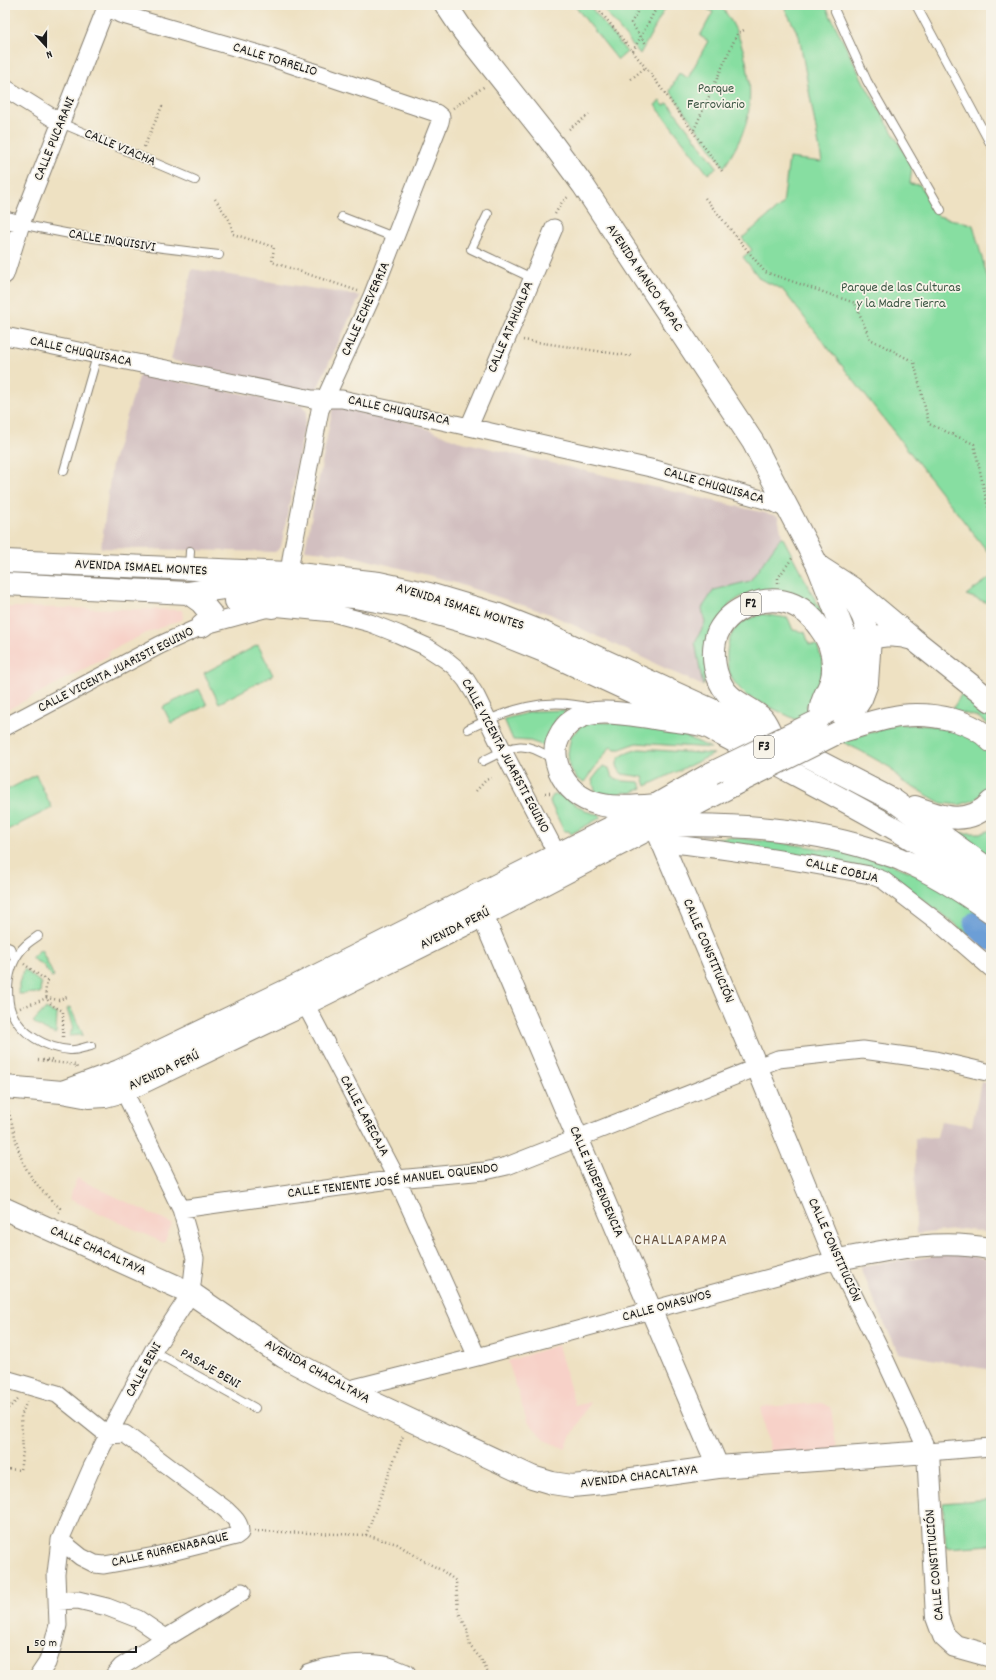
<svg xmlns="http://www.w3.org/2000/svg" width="996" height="1680" viewBox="0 0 996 1680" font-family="Dekko,sans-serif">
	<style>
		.built { fill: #f7d1c8 }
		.industrial { fill: #d2bfc0 }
		.green { fill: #87dea1; stroke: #527d5e }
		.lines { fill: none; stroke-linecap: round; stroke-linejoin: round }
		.river { stroke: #6c9ed6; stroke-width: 26 }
		.service-casing { stroke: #857e6f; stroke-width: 10 }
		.minor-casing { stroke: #857e6f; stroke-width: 19 }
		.tertiary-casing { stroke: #857e6f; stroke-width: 23 }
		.secondary-casing { stroke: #857e6f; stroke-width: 24 }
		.primary-casing { stroke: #857e6f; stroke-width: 24 }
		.trunk-casing { stroke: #857e6f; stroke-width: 24 }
		.motorway-casing { stroke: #857e6f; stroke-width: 24 }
		.path { stroke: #857e6f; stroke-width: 2.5; stroke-dasharray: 1 3; stroke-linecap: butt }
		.service { stroke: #fff; stroke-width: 8 }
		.minor { stroke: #fff; stroke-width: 17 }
		.tertiary { stroke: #fff; stroke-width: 21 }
		.secondary { stroke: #fff; stroke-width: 22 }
		.primary { stroke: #fff; stroke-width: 22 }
		.trunk { stroke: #fff; stroke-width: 22 }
		.motorway { stroke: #fff; stroke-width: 22 }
		.primary-bridge-casing { stroke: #857e6f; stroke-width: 24; stroke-linecap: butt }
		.trunk-bridge-casing { stroke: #857e6f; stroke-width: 24; stroke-linecap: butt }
		.path-bridge { stroke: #857e6f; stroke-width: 2.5; stroke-dasharray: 1 3; stroke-linecap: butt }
		.primary-bridge { stroke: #fff; stroke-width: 22 }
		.trunk-bridge { stroke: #fff; stroke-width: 22 }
		.labels { text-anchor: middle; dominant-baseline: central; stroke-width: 3.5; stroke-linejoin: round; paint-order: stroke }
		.shield { fill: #f7f3e8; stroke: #5e5c59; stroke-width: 1 }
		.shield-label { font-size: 13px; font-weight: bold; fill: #1c1c1c }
		.street-label { font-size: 14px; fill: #1c1c1c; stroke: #f7f3e8 }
		.park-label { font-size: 14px; fill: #3c5644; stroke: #f7f3e8 }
		.neighbourhood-label { font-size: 15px; letter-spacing: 1px; fill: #66513e; stroke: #f7f3e8 }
	</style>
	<rect width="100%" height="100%" fill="#f7f3e8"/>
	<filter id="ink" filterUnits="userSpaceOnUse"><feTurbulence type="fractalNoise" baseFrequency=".025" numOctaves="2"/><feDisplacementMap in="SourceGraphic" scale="8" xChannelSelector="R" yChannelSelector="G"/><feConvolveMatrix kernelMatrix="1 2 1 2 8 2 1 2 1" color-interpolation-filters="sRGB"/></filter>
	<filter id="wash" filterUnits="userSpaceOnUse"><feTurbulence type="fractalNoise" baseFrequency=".012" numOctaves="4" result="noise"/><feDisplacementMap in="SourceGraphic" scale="16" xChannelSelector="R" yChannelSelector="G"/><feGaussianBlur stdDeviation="0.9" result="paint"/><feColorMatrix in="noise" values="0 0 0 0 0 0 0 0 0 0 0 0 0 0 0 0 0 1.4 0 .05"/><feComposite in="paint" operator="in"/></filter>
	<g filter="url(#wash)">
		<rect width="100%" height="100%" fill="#eee1c2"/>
		<path class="built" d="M5 607 182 610 183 619 144 634 108 652 110 655 9 709 5 704Z
			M77 1178 172 1224 164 1243 69 1199Z
			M558 1345 575 1406 590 1402 565 1448 548 1442 527 1421 508 1361Z
			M821 1403 831 1407 837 1453 771 1458 761 1407Z"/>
		<path class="industrial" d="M192 269 360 296 315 393 311 394 171 360Z
			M140 374 302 405 307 412 281 547 275 552 101 548 112 464Z
			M333 406 413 423 458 441 778 516 782 536 750 581 714 590 705 623 695 642 703 686 550 614 440 578 344 554 305 550Z
			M981 1082 991 1084V1233L963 1229 916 1234 915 1138 937 1137 941 1121 972 1126Z
			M957 1253 991 1260V1370L898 1353 862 1273 861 1266Z"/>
		<path class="green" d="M574 5H589L627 52 618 60Z
			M600 5H667L640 54Z
			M700 5H720C744 34 754 79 748 116 745 132 733 154 724 167L670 91 679 73 688 78 708 41 700 36 713 12Z
			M783 5H825L864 83 912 166 910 184 920 185 938 216 973 225 991 291V556L782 289 760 279 743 257 752 250 742 238 783 204 789 158 822 162 799 36Z
			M660 101 664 106 668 103 717 167 708 174 655 105Z
			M782 536 826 620 750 594 742 596 729 605 703 686 695 642 705 623 702 608 714 590 750 581Z
			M991 577V604L966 595Z
			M762 614 788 618 793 630 805 632 809 644 817 645 823 663 821 680 813 700 806 706 856 737 898 724 953 727 986 746 991 754V784L975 800 959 805 941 803 900 780 891 768 859 750 747 696C743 692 738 687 734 682 723 665 724 636 741 623 747 619 755 617 762 614Z
			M258 645 273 675 219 703 204 673Z
			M199 689 207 705 171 723 163 707Z
			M962 693 991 714V727L978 717 952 710Z
			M566 710 554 726 547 747 530 741 513 740 504 719 535 711Z
			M585 722 650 724 681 734 711 748 637 743 620 749H615L611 746 584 782 577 779 569 767 568 753 571 736Z
			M639 749 714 754 646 786 643 777 622 774C608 758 626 753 639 749Z
			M603 766 609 768 612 777 623 781 639 782 642 788 631 793 623 792 617 797 596 793 592 780Z
			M36 775 52 808 5 831V791Z
			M553 795H562L585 811 600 815V818L571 834 569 831H564L550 802Z
			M991 830V858L955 833H982Z
			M731 837C789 845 860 849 913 873 938 885 961 901 985 915L969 935 896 879 882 871 699 840Z
			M41 949 54 977 52 978 43 965 31 958Z
			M24 969 41 983 40 993 19 994V983Z
			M70 1007 83 1035 69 1036 73 1028 67 1009Z
			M45 1009 57 1014 56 1034 45 1030 33 1022Z
			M991 1499V1545L946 1548 943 1503Z"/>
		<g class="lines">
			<path class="river" d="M977 924 991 938"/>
		</g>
	</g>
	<g filter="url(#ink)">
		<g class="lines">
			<g class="service-casing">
				<path id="service" d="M916 5 991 145
					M835 11 867 81 941 210
					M61 123 195 180
					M488 214 471 249 532 278
					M342 217 396 238
					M21 224C87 239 153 247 219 255
					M64 471 97 356
					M189 568 190 551
					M468 729C508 710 545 696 590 708
					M483 761C512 747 522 738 552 759
					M38 936C34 939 29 942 26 945 14 956 9 972 8 987 8 995 8 1004 11 1011 20 1034 46 1048 70 1050 76 1051 84 1047 91 1046
					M5 946 10 948 15 959
					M153 1351 255 1408"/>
			</g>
			<g class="minor-casing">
				<path id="minor" d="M108 7 120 14 269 57 436 113 441 117 440 122 372 296 320 410 292 553 289 573
					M5 88 61 123
					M5 220 21 224
					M5 275 21 224 107 5
					M5 336 312 399H342L469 427 655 469 772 502 788 510
					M469 427 554 228
					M5 727 160 645 202 626 272 607 333 613 370 623 398 634 425 646 445 659 456 668 466 680 476 696 503 751 558 856
					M663 843C733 850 801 862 870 875L883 880 939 923 991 968
					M300 994 397 1179 477 1357
					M181 1209 397 1179 485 1171 507 1166 778 1059 863 1050 935 1060 991 1073
					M5 1379 57 1394 108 1435 125 1434 225 1509C232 1516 241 1522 240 1533L236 1536 155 1556 104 1565 95 1564 81 1557 60 1540
					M346 1390 477 1357 836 1260 882 1353 928 1452 991 1447
					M58 1601 78 1600 107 1607 138 1619 166 1638
					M39 1675 47 1663 52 1648 58 1625 56 1574 60 1540 92 1467 108 1435 153 1351 191 1293 195 1258 181 1209 124 1091 121 1079
					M114 1675 121 1667 166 1638 242 1592"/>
			</g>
			<g class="tertiary-casing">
				<path id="tertiary" d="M655 826 757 1067 836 1260C887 1250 940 1238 991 1249
					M476 900 718 1467"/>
			</g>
			<g class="secondary-casing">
				<path id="secondary" d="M5 1209 191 1293 284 1357 346 1390 532 1477 552 1483 572 1486 603 1483 718 1467 928 1452 937 1617 944 1636 955 1646 991 1656"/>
			</g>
			<g class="primary-casing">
				<path id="primary" d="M446 5 464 32 552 143 583 185 753 442 818 566 848 643
					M5 561 289 573 379 583 429 594 496 614 544 633 773 738 893 800 991 871
					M5 584 188 593 223 588 354 597 417 608 489 629 544 651 695 721
					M838 585 856 603 863 617 870 638 867 683 861 699 839 732
					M188 593 201 602 211 614 210 619 202 626
					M236 601 272 607
					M839 732C882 719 909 708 954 720 968 724 981 730 991 741
					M915 807C941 817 969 827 991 802
					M5 1087 62 1092 89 1097 105 1096 124 1091 305 1004 482 916 733 785
					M65 1091 119 1071 296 986 656 805"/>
			</g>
			<g class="trunk-casing">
				<path id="trunk" d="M818 566 852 588 913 639
					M817 721C823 715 831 711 837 705 852 688 851 664 848 643 872 638 889 631 913 639L991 701
					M773 738C770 732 767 724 763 719 746 703 727 703 718 677 713 664 712 645 718 632 731 606 768 593 794 605 805 610 813 618 819 627 828 638 833 652 833 666 834 682 826 690 822 703 820 708 820 713 820 718
					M656 805 712 773
					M309 1675C329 1667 366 1663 387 1668 393 1670 399 1673 405 1675"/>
			</g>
			<g class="motorway-casing">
				<path id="motorway" d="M656 805C618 808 577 812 559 770 555 759 553 748 559 737 576 701 624 714 654 718 670 721 687 721 702 725 709 726 716 732 722 735 738 743 754 752 770 761 817 786 866 811 912 839 939 855 969 871 991 893
					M655 826C727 823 801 827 871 849 881 853 892 855 902 860 934 873 963 892 991 912"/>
			</g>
			<path class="path" d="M595 5 650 73 722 171
				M633 51 658 5
				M631 79 646 67
				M453 108 485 86
				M569 129 590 114
				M694 130 737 34 744 30
				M144 147 163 104
				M705 198 765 272 855 303 870 339 914 362 929 424 974 444 991 521
				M215 199 230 221 233 234 274 247 272 262 358 291
				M555 214 562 202 569 196
				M523 340 631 356
				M778 583V578L793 557
				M476 791 486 780 491 778
				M545 793H551
				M24 964 47 981C43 999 48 1004 63 1011V1039
				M20 1008 47 998 59 1000 67 997
				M38 1060 76 1065 77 1068
				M43 1060 54 1059
				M5 1104C13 1119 14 1138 20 1154 27 1176 43 1193 60 1208L58 1215
				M5 1411 20 1398
				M5 1469 20 1470 23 1452 21 1416 27 1401
				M254 1531 366 1535 397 1544 424 1561 443 1571 456 1581 458 1611 467 1629 470 1646 481 1659 489 1675
				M366 1535 403 1436"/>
			<use href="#service" class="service"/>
			<use href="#minor" class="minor"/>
			<use href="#tertiary" class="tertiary"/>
			<use href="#secondary" class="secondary"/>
			<use href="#primary" class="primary"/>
			<use href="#trunk" class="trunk"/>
			<use href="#motorway" class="motorway"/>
			<g class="primary-bridge-casing">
				<path id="primary-bridge" d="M733 785 839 732"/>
			</g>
			<g class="trunk-bridge-casing">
				<path id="trunk-bridge" d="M712 773 816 722"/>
			</g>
			<path class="path-bridge" d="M641 5 631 23 646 44"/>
			<use href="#primary-bridge" class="primary-bridge"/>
			<use href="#trunk-bridge" class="trunk-bridge"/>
		</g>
	</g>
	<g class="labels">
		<g class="shield">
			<rect x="741" y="593" width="20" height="22" rx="3"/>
			<rect x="754" y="736" width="20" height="22" rx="3"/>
		</g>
		<g class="shield-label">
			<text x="751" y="604">F2</text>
			<text x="764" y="747">F3</text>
		</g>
		<g class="street-label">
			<text transform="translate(275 60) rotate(17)">CALLE TORRELIO</text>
			<text transform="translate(55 139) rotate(-68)">CALLE PUCARANI</text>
			<text transform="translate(120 148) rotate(23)">CALLE VIACHA</text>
			<text transform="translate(112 241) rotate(9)">CALLE INQUISIVI</text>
			<text transform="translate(644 278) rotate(56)">AVENIDA MANCO KAPAC</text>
			<text transform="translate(366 309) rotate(-66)">CALLE ECHEVERRIA</text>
			<text transform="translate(511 327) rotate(-67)">CALLE ATAHUALPA</text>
			<text transform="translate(81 352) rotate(12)">CALLE CHUQUISACA</text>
			<text transform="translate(399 411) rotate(12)">CALLE CHUQUISACA</text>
			<text transform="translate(714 486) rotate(16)">CALLE CHUQUISACA</text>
			<text transform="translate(141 568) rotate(3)">AVENIDA ISMAEL MONTES</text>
			<text transform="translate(460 607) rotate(17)">AVENIDA ISMAEL MONTES</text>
			<text transform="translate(116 670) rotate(-27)">CALLE VICENTA JUARISTI EGUINO</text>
			<text transform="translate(505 756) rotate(62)">CALLE VICENTA JUARISTI EGUINO</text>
			<text transform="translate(842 871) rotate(13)">CALLE COBIJA</text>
			<text transform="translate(455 929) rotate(-27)">AVENIDA PERÚ</text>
			<text transform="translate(708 951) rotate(67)">CALLE CONSTITUCIÓN</text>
			<text transform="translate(164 1071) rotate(-25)">AVENIDA PERÚ</text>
			<text transform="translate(364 1116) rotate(62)">CALLE LARECAJA</text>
			<text transform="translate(393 1181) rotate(-7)">CALLE TENIENTE JOSÉ MANUEL OQUENDO</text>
			<text transform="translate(596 1182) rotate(67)">CALLE INDEPENDENCIA</text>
			<text transform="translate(834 1250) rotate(66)">CALLE CONSTITUCIÓN</text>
			<text transform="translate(98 1251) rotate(24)">CALLE CHACALTAYA</text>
			<text transform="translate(667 1306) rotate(-15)">CALLE OMASUYOS</text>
			<text transform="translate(210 1369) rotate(30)">PASAJE BENI</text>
			<text transform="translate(144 1370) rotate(-61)">CALLE BENI</text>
			<text transform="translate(317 1372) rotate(29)">AVENIDA CHACALTAYA</text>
			<text transform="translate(639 1477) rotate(-7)">AVENIDA CHACALTAYA</text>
			<text transform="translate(170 1550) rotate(-13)">CALLE RURRENABAQUE</text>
			<text transform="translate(935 1565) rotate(-95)">CALLE CONSTITUCIÓN</text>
		</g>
		<g class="park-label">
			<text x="716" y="89">Parque<tspan x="716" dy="16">Ferroviario</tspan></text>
			<text x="901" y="288">Parque de las Culturas<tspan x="901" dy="16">y la Madre Tierra</tspan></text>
		</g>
		<g class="neighbourhood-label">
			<text x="681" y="1241">CHALLAPAMPA</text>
		</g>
	</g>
	<rect width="996" height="1680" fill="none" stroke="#f7f3e8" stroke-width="20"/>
	<g transform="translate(46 46) rotate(159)" stroke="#f7f3e8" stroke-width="3" paint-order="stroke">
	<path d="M0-3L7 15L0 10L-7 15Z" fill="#1c1c1c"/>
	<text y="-6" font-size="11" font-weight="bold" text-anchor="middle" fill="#1c1c1c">N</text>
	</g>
	<path d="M28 1646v6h108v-6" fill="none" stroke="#1c1c1c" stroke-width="2"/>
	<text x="34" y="1646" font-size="12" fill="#1c1c1c" stroke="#f7f3e8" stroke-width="3" paint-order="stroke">50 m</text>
</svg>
